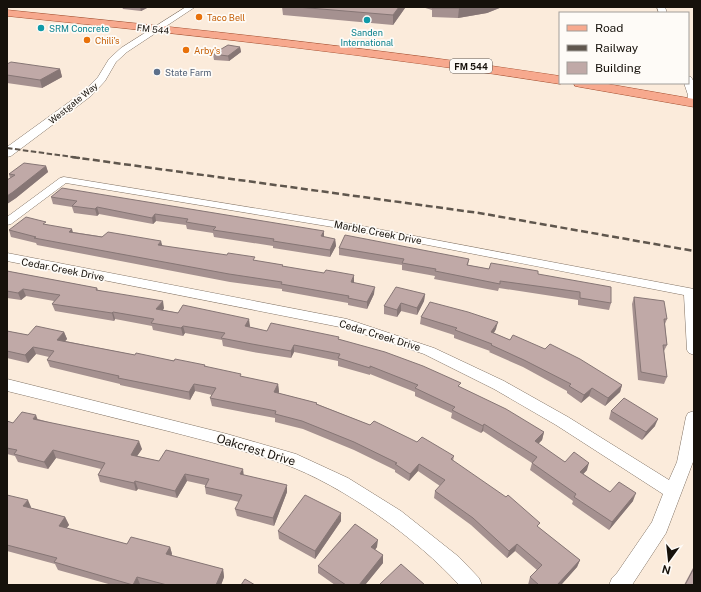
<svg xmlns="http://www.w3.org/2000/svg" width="701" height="592" viewBox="0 0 701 592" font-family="'Public Sans',sans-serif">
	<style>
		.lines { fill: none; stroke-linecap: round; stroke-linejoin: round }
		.minor-casing { stroke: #827365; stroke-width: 1 }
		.tertiary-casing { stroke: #827365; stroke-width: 1 }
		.primary-casing { stroke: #a44e2f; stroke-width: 1 }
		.minor { fill: #fff; fill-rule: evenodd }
		.tertiary { fill: #fff; fill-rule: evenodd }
		.primary { fill: #f7a98e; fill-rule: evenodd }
		.rail-far1 { stroke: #5f564d; stroke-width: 2; stroke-dasharray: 5.5 2.5; stroke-linecap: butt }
		.rail { stroke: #5f564d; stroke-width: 2.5; stroke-dasharray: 7 3.5; stroke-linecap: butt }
		.wall { fill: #a59190 }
		.shaded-wall { fill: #867675 }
		.building { fill: #c0a9a7; stroke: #867675 }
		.food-dot { fill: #e8710a; stroke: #fefbf7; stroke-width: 1.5 }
		.culture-dot { fill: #0f9aa8; stroke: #fefbf7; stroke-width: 1.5 }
		.service-dot { fill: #5c6f8a; stroke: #fefbf7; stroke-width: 1.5 }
		.labels { text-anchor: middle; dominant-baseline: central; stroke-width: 3.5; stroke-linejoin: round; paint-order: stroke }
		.far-food-label { font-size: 9px; fill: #c56008; stroke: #fefbf7; text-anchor: start }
		.far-culture-label { font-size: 9px; fill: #0d838f; stroke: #fefbf7; text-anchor: start }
		.far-street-label { font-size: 9px; fill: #16110b; stroke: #fefbf7 }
		.shield { fill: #fefbf7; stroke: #5c5752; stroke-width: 1 }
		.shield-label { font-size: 9px; font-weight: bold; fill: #16110b }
		.far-service-label { font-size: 9px; fill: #4e5e75; stroke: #fefbf7; text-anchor: start }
		.street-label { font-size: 10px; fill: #16110b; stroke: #fefbf7 }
		.near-street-label { font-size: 12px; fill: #16110b; stroke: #fefbf7 }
	</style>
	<rect width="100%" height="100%" fill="#fbebdb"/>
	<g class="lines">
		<g class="minor-casing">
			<path id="minor" d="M64 177 351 224 694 289V355L689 353 687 350 684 295 351 230 66 183 11 224 7 225V217L60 178Z
				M7 253 347 319 434 348 504 381 568 417 669 480 677 462 686 417 688 413 694 411 693 462 666 533 632 585H609L612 578 617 573 652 522 663 494 556 425 494 389 424 354 345 328 7 261Z
				M7 379 227 434 296 454 348 478 401 511 459 557 479 578 482 585H459C418 539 342 485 284 464 246 451 207 441 168 431 114 418 61 404 7 391Z"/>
		</g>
		<g class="tertiary-casing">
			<path id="tertiary" d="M186 7H195L127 52 116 62 105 81 91 96 11 156 7 157V147L83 92 98 77 109 59 121 48Z
				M657 7H665L667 13H659Z
				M688 76 691 77 694 82V105H692L687 102 688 95 684 83H688Z"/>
		</g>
		<g class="primary-casing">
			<path id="primary" d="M7 10C192 29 376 48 560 76V83H563L560 84C376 55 192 35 7 16Z
				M574 83H602L694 99V107L580 87 575 86Z"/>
		</g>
		<use href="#minor" class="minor"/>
		<use href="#tertiary" class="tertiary"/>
		<use href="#primary" class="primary"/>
		<path class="rail-far1" d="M7 148 80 158"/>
		<path class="rail" d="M72 157 479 213 694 251"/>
	</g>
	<path class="wall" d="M122 7H149L141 11 123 9Z
		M282 7H418L413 8H405L393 25 283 15Z
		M422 7H502L487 13 458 18 432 17V10Z
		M240 47 241 52 229 61 214 60 213 54Z
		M7 64 60 69 62 77 42 88 7 83Z
		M46 166 48 172 16 198 7 204V180L10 178 9 174Z
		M51 197 335 239 336 246 330 257 273 248V246L214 237 213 233 187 229 186 225 156 221 153 224 99 214 97 216 74 213 72 207 53 204Z
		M47 225 73 232 283 265V267L354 283 374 294 367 309 348 305V303L282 291V289L230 282 37 245 36 243 11 237 9 230Z
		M339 248 469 259 468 265 489 269 538 274 611 303 609 310 578 305V300L499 288 498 291 434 279 435 276 402 270V265L339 255Z
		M7 271 97 288 98 290 164 308 163 310 250 326 249 327 267 331 339 339 460 387 544 432 542 440 538 444 565 462 587 470 583 474 610 492 633 501 609 530 572 504 573 501 530 470 532 463 483 431 481 433 451 418 452 413 415 396V392L370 374V375L338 366V361L294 352 291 358 253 352 223 346 222 340 185 333 183 336 153 330 152 326 115 319 114 321 55 311 52 304 54 301 26 296 21 300 7 298Z
		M425 294 424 301 417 315 401 311 397 317 384 314V306Z
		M634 297 667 319 665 324 667 345 664 351 667 377 664 384 638 380 632 304Z
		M421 317 496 329 494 333 510 340 622 385 620 392 605 406 589 396 581 403 567 393V391L523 367 489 352 490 351 454 338V335L420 324Z
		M7 331 28 335 64 332 67 339 65 341 135 355 205 365 206 367 242 377 278 384 279 392 278 393 317 403V404L370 425 454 456 453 461 580 560 577 567 561 585H528L530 577 537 570 515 551 507 558 471 525 434 498 435 491 440 486 418 471 409 481 395 472V470L354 450 303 429 275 422V418L212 406 210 398 212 395 195 391 190 400 120 385V384L50 367 47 360 49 357 36 354 28 363 7 358Z
		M611 411 655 426 642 440 609 419Z
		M38 419 142 449 137 456 159 461 243 475 287 492 274 526 237 516 235 509 239 502 206 494 205 487V485L187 481 177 498 138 489 136 491 100 482 98 475 101 469 56 458 48 469 18 462 15 456 7 454V421L13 423Z
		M7 495 31 507V508L65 517 69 525 66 528 127 544 170 547 172 554 171 556 223 569 224 577 221 585H143L140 584V585H112L58 570 55 564 7 551Z
		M341 521 315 559 279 539 278 531Z
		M377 547 375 550 383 555V563L365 585H335L318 573V566Z
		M694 566V585H684Z"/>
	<path class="shaded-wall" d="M140 7H149L141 11Z
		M399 7H405V8L393 25V15Z
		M467 7H502L487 13 458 18 459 8Z
		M240 47 241 52 229 61 228 56Z
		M60 69 62 77 42 88 40 80Z
		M46 166 48 172 16 198 7 204V196Z
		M97 207 99 214 97 216 95 209Z
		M155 214 156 221 153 224 152 218Z
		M72 229 74 236 69 232Z
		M324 231V238L321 236Z
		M335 239 336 246 330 257V250Z
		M161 241 163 248 158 245Z
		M354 275V283L351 282Z
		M375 287 374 294 367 309V302Z
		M23 289 26 296 21 300 18 293Z
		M425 294 424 301 417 315V308Z
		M163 301 164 308 158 317 156 309Z
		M401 303V311L397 317V310Z
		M113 312 115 319 114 321 112 313Z
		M249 319 250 326 246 334 245 326Z
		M498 322 496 329 490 339 491 332Z
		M183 326 185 333 183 336 181 328Z
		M64 332 67 339 60 347 57 340Z
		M294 345V352L291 358V351Z
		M33 347 36 354 28 363 25 355Z
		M194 384 195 391 190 400 189 392Z
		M278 384 279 392 275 400 274 392Z
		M622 385 620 392 605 406 608 398Z
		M592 388 589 396 581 403 584 395Z
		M36 415 39 423 33 419Z
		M658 419 655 426 642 440 646 432Z
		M484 424 483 431 481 433 483 426Z
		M544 432 542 440 533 449 535 441Z
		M139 441 142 449 133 462 131 455Z
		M53 450 56 458 48 469 44 462Z
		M589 463 587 470 578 480 580 472Z
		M419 464 418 471 409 481 410 474Z
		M243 469 244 477 240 474Z
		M185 474 187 481 177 498 175 491Z
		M135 481 138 489 136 491 134 483Z
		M287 485V492L274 526 273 518Z
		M636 493 633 501 609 530 612 522Z
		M28 500 31 507 27 514 23 506Z
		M341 513V521L315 559V551Z
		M65 517 69 525 63 533 59 526Z
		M378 540 377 547 371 555V547Z
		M517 544 515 551 507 558 509 551Z
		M170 547 172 554 168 562 166 554Z
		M383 555V563L365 585H359Z
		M580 560 577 567 561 585H557Z
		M223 569 224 577 221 585H216Z
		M137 577 140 584V585H133Z"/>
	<path class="building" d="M297 7H399L393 15Z
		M433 7H467L459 8H432Z
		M228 45 240 47 228 56 213 54Z
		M11 62 60 69 40 80 7 75V64Z
		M24 163 46 166 13 192 7 196V180L15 175 9 174Z
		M62 188 324 231 321 236 335 239 330 250 273 241 274 239 213 230 216 227 186 222 188 219 155 214 152 218 97 207 95 209 72 206 77 201 51 197Z
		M26 217 46 222 43 224 72 229 69 232 102 237 108 232 161 241 158 245 227 255 228 253 255 257 253 260 283 265 282 266 324 273 326 270 354 275 351 282 375 287 367 302 348 298 349 296 281 284 282 282 229 274 34 238 36 237 9 230Z
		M345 235 469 259 467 265 489 269 491 263 538 271V274L611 287V303L580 298V292L500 281V284L435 271 436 269 402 263 404 259 339 248Z
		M7 271 97 288 96 290 163 301 156 309 178 313 183 305 249 319 245 326 267 331 271 323 339 337 338 339 385 352 423 366 461 383 458 386 506 409 544 432 535 441 565 462 574 452 589 463 580 472 610 492 619 482 636 493 612 522 574 497 576 494 532 463 537 457 484 424 483 426 452 410 455 407 415 388 418 385 370 366V368L338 358 340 354 294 345 291 351 252 344 221 338 225 333 183 326 181 328 151 323 154 319 113 312 112 313 52 304 60 295 23 289 18 293 7 291Z
		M396 287 425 294 417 308 401 303 397 310 384 306Z
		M634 297 664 301 667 319H664L667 345H663L667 377 641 372Z
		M430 302 468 312 498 322 491 332 510 340 513 335 545 349 550 344 580 359 622 385 608 398 592 388 584 395 569 386 571 384 524 360 491 345 492 344 455 330 457 328 421 317Z
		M36 326 64 332 57 340 135 355 136 353 174 361 175 359 205 365 204 366 241 374 240 376 278 384 274 392 317 403 316 404 370 425 374 421 417 442 422 437 454 456 451 459 506 497 508 495 540 523 537 526 580 560 557 585H539L530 577 542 565 517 544 509 551 473 518 435 491 445 480 419 464 410 474 395 464 397 463 354 442 302 421 275 414 276 411 210 398 216 388 194 384 189 392 118 378 119 376 47 360 54 351 33 347 25 355 7 351V331L28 335Z
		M624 398 658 419 646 432 611 411Z
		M22 412 36 415 33 419 139 441 131 455 159 461 166 450 243 469 240 474 287 485 273 518 235 509 242 495 205 487 209 479 185 474 175 491 135 481 134 483 98 475 105 463 53 450 44 462 14 454 17 450 7 448V421L13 423Z
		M7 495 28 500 23 506 65 517 59 526 127 544 131 537 170 547 166 554 223 569 216 585H167L137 577 133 585 54 562 57 558 7 545Z
		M305 495 341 513 315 551 278 531Z
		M355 524 378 540 371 547 383 555 359 585H346L318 566Z
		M401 564 425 585H379Z
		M694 568V585H685Z
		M245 579 255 585H241Z"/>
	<g class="food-dot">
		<circle cx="199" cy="17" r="4"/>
		<circle cx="87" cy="40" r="4"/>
		<circle cx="186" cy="50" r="4"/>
	</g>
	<g class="culture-dot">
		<circle cx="367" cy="20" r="4"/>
		<circle cx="41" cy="28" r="4"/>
	</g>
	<circle class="service-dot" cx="157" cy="72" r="4"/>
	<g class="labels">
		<g class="far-food-label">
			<text x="207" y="17">Taco Bell</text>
			<text x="95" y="40">Chili's</text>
			<text x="194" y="50">Arby's</text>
		</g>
		<g class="far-culture-label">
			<text x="49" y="28">SRM Concrete</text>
			<text x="367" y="32" text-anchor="middle">Sanden<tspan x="367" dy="10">International</tspan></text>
		</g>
		<g class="far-street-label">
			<text transform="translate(153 29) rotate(6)">FM 544</text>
			<text transform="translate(73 103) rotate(-39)">Westgate Way</text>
		</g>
		<rect class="shield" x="450" y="59" width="42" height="14" rx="3"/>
		<g class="shield-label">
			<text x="471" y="66">FM 544</text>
		</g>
		<g class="far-service-label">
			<text x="165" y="72">State Farm</text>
		</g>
		<g class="street-label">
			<text transform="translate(378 232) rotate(11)">Marble Creek Drive</text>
			<text transform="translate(63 269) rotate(11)">Cedar Creek Drive</text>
			<text transform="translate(380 335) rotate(17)">Cedar Creek Drive</text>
		</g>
		<g class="near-street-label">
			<text transform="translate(256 450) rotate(17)">Oakcrest Drive</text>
		</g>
	</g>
	<rect width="701" height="592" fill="none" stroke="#16110b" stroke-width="16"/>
	<rect x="559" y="12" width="130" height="72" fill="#fefbf7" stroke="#a19d99"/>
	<rect x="567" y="25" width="20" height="6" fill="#f7a98e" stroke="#a19d99"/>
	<text x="595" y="32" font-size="12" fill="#16110b">Road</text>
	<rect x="567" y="45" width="20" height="6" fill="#5f564d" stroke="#a19d99"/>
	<text x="595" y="52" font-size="12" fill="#16110b">Railway</text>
	<rect x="567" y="62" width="20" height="12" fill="#c0a9a7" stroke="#a19d99"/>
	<text x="595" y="72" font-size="12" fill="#16110b">Building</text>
	<g transform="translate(669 560) rotate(195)" stroke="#fefbf7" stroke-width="3" paint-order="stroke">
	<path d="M0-3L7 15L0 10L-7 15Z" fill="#16110b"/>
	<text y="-6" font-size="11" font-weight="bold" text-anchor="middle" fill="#16110b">N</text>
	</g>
</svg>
